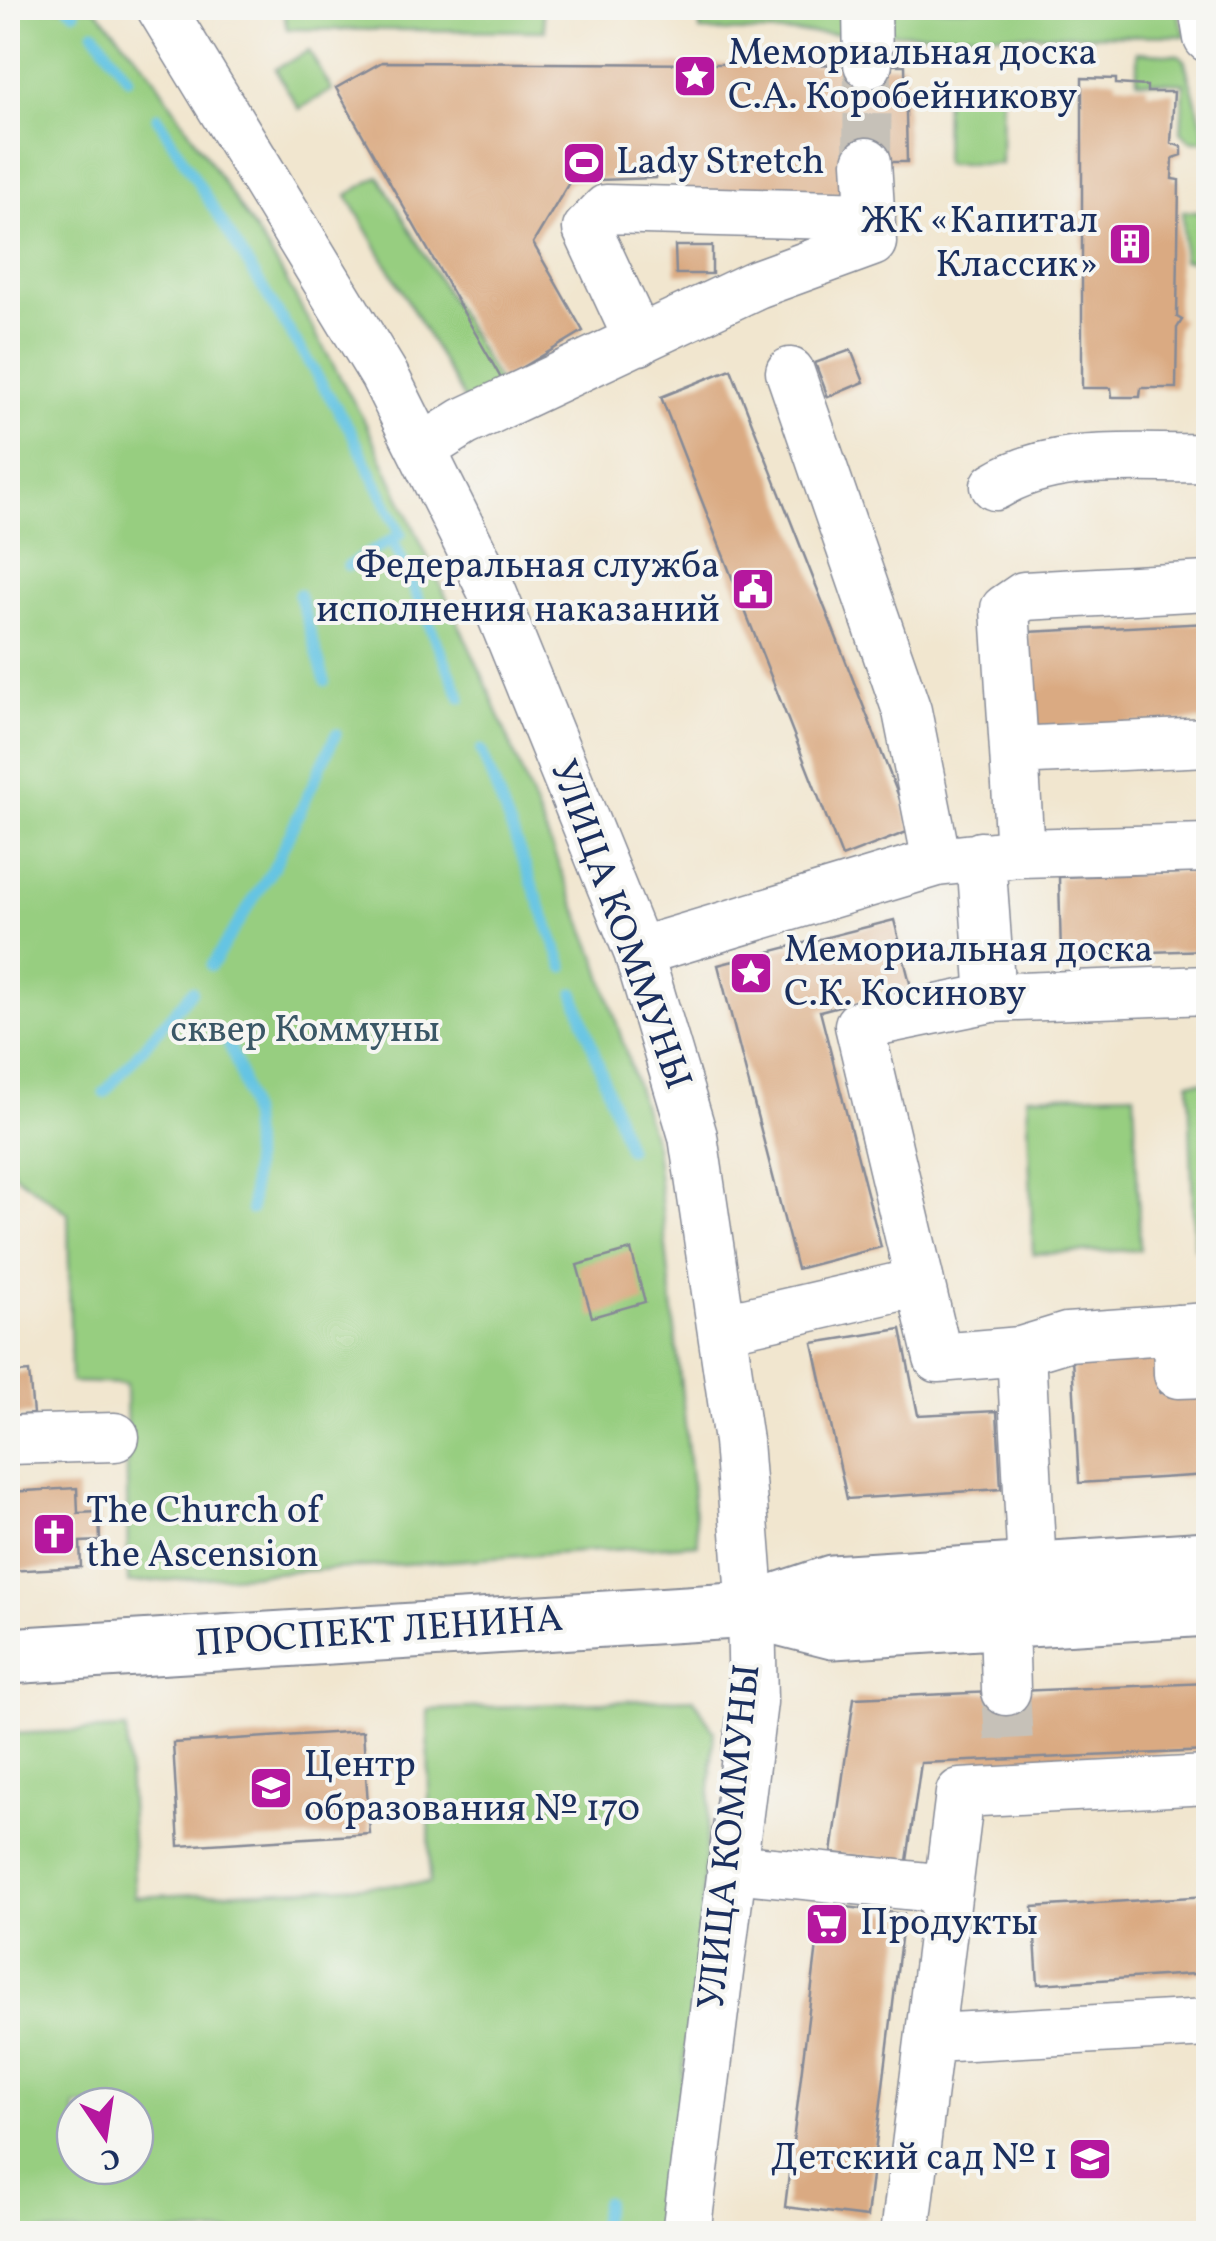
<svg xmlns="http://www.w3.org/2000/svg" width="1216" height="2241" viewBox="0 0 1216 2241" font-family="Vollkorn,serif">
	<style>
		.green { fill: #97ce80; stroke: #597e6f; stroke-width: 2.5; fill-rule: evenodd }
		.lines { fill: none; stroke-linecap: round; stroke-linejoin: round }
		.stream { stroke: #65c4e3; stroke-width: 11 }
		.building { fill: #daaa82 }
		.minor-tunnel { stroke: #c6c1b8; stroke-width: 48; stroke-dasharray: 48 24; stroke-linecap: butt }
		.minor-casing { stroke: #868a96; stroke-width: 51 }
		.major-casing { stroke: #868a96; stroke-width: 59 }
		.minor { stroke: #fff; stroke-width: 48 }
		.major { stroke: #fff; stroke-width: 55 }
		.labels { text-anchor: middle; dominant-baseline: central; stroke-width: 8; stroke-linejoin: round; paint-order: stroke }
		.poi-label { font-size: 38px; fill: #1b2f5e; stroke: #f6f6f2; text-anchor: start }
		.street-label { font-size: 38px; fill: #1b2f5e; stroke: #f6f6f2 }
		.park-label { font-size: 38px; fill: #3a5766; stroke: #f6f6f2 }
	</style>
	<rect width="100%" height="100%" fill="#f6f6f2"/>
	<filter id="ink" filterUnits="userSpaceOnUse"><feTurbulence type="fractalNoise" baseFrequency=".01" numOctaves="2"/><feDisplacementMap in="SourceGraphic" scale="20" xChannelSelector="R" yChannelSelector="G"/><feConvolveMatrix kernelMatrix="1 2 1 2 8 2 1 2 1" color-interpolation-filters="sRGB"/></filter>
	<filter id="wash" filterUnits="userSpaceOnUse"><feTurbulence type="fractalNoise" baseFrequency=".0048" numOctaves="4" result="noise"/><feDisplacementMap in="SourceGraphic" scale="40" xChannelSelector="R" yChannelSelector="G"/><feGaussianBlur stdDeviation="2.25" result="paint"/><feColorMatrix in="noise" values="0 0 0 0 0 0 0 0 0 0 0 0 0 0 0 0 0 1.4 0 .05"/><feComposite in="paint" operator="in"/></filter>
	<g filter="url(#wash)">
		<rect width="100%" height="100%" fill="#f1e6cf"/>
		<path class="green" d="M8 8H95L149 70 277 264 366 424 485 681 597 960 655 1145 698 1544 128 1583 126 1384 71 1382 68 1213 14 1174 8 1158Z
			M283 8H542L545 31 287 29Z
			M700 8H856L858 34 700 31Z
			M879 8H1176L1186 36 877 33Z
			M309 51 332 90 299 109 275 69Z
			M1137 52 1179 55 1184 59 1207 141H1190L1181 131 1184 83 1137 81Z
			M945 92H1002L1001 164H944Z
			M379 176 500 385 467 404 347 195Z
			M1183 211 1208 213 1207 261 1183 260Z
			M1189 1082H1208V1247L1194 1248Z
			M1134 1093 1140 1250 1033 1254 1027 1096Z
			M693 1698 714 1731 701 1923 664 2233H8V1734L126 1729 135 1897 430 1883 428 1710ZM75 2106H135V2166H75Z"/>
		<g class="lines">
			<path class="stream" d="M69 8 75 12
				M94 32 128 78
				M157 117 351 431 401 534 348 566
				M393 540 461 698
				M299 594 325 681
				M481 750 564 967
				M211 966 275 865 336 734
				M574 993 628 1149
				M224 1034C255 1098 255 1141 251 1210
				M104 1093 192 991
				M599 2234 605 2201"/>
		</g>
		<g id="blocks">
			<path class="building" d="M382 62 905 65 907 162H856L855 194 677 191V164H657L655 178 570 181 533 243 583 331 502 380 336 88Z
				M1082 78 1116 79V84L1147 86V92H1174L1171 143 1182 147V155L1173 158 1172 179 1179 180 1177 317 1182 320 1177 328 1176 388H1141L1140 397H1112L1111 388H1082Z
				M675 246H712V274H676Z
				M851 350 864 382 828 397 815 363Z
				M731 369 912 830 842 857 661 397Z
				M1208 623V720L1032 728 1028 632Z
				M1208 872V950L1061 955 1059 877Z
				M894 920 911 987 820 1011 881 1247 797 1269 718 965Z
				M631 1250 645 1302 592 1317 577 1265Z
				M901 1329 918 1415 997 1411 1001 1489 847 1499 813 1343Z
				M1157 1352 1160 1393 1208 1390V1475L1079 1483 1072 1358Z
				M29 1372 33 1414 8 1416V1374Z
				M77 1488 78 1513 99 1512 100 1541 80 1542 81 1567 8 1571V1492Z
				M1208 1683V1751L921 1763 907 1861 832 1853 854 1698Z
				M363 1731 370 1834 179 1846 173 1743Z
				M1208 1896V1973L1038 1984 1033 1907Z
				M822 1904 904 1914 867 2217 785 2207Z"/>
		</g>
	</g>
	<g filter="url(#ink)">
		<use href="#blocks" fill-opacity="0" stroke="#868a96" stroke-width="2.5"/>
		<g class="lines">
			<path class="minor-tunnel" d="M867 162 868 64
				M1006 1691 1010 1759"/>
			<g class="minor-casing">
				<path id="minor" d="M161 8 384 375 490 587 638 952 693 1136 738 1441 751 1610 753 1702 686 2234
					M867 8 868 64
					M1203 8 1208 38
					M639 341 587 229 606 209 871 216
					M790 372 907 711 937 862
					M423 448 464 422 757 284 872 242 867 162
					M995 486C1056 448 1139 460 1208 458
					M1014 751 1005 609 1024 596 1208 586
					M1020 853 1014 751 1208 742
					M981 856 991 998
					M638 952 937 862 1020 853 1208 848
					M1208 990 991 998 859 1025 938 1358 1021 1351 1067 1337 1208 1327
					M724 1327 920 1282
					M1177 1329 1178 1374 1208 1373
					M1021 1351 1032 1570
					M8 1440 115 1437
					M1004 1620 1006 1691
					M731 1868 948 1889
					M933 2038 1208 2023
					M905 2234 960 1793 1208 1780"/>
			</g>
			<g class="major-casing">
				<path id="major" d="M751 1610 833 1631 1208 1608
					M8 1656 751 1610 832 1583 1208 1559"/>
			</g>
			<use href="#minor" class="minor"/>
			<use href="#major" class="major"/>
		</g>
	</g>
	<defs>
		<g id="sight-square" transform="scale(2.25)"><rect x="-9" y="-9" width="18" height="18" rx="4" fill="#b5179e" stroke="#f6f6f2"/><path d="M0-6L1.8-2.2L6-1.7L2.9 1.2L3.7 5.4L0 3.3L-3.7 5.4L-2.9 1.2L-6-1.7L-1.8-2.2Z" fill="#fff"/></g>
		<g id="stadium-square" transform="scale(2.25)"><rect x="-9" y="-9" width="18" height="18" rx="4" fill="#b5179e" stroke="#f6f6f2"/><path d="M0-5a6.5 5 0 1 0 0 10a6.5 5 0 1 0 0-10ZM-3.5-1.8h7v3.6h-7Z" fill="#fff"/></g>
		<g id="building-square" transform="scale(2.25)"><rect x="-9" y="-9" width="18" height="18" rx="4" fill="#b5179e" stroke="#f6f6f2"/><path d="M-4-6H4V6H1V3H-1V6H-4ZM-2.5-4.3h1.7v1.8h-1.7ZM.8-4.3h1.7v1.8H.8ZM-2.5-1h1.7V.8h-1.7ZM.8-1h1.7V.8H.8Z" fill="#fff"/></g>
		<g id="civic-square" transform="scale(2.25)"><rect x="-9" y="-9" width="18" height="18" rx="4" fill="#b5179e" stroke="#f6f6f2"/><path d="M-.6-6.5H3V-4.5H.6V-3L4-1V1h2V6H-6V1h2V-1L-.6-3ZM-1.2 2.5V6h2.4V2.5Z" fill="#fff"/></g>
		<g id="church-square" transform="scale(2.25)"><rect x="-9" y="-9" width="18" height="18" rx="4" fill="#b5179e" stroke="#f6f6f2"/><path d="M-1.2-6h2.4v3.5h3.3v2.4h-3.3V6h-2.4V-.1h-3.3v-2.4h3.3Z" fill="#fff"/></g>
		<g id="school-square" transform="scale(2.25)"><rect x="-9" y="-9" width="18" height="18" rx="4" fill="#b5179e" stroke="#f6f6f2"/><path d="M0-5L7-2L0 1L-7-2ZM-4 1L0 2.5L4 1V4Q0 6-4 4Z" fill="#fff"/></g>
		<g id="supermarket-square" transform="scale(2.25)"><rect x="-9" y="-9" width="18" height="18" rx="4" fill="#b5179e" stroke="#f6f6f2"/><path d="M-6-5.5h2.5l.6 2H6L4.5 2H-2.5L-4.4-4H-6ZM-1.5 3.2a1.3 1.3 0 1 0 .1 0ZM3 3.2a1.3 1.3 0 1 0 .1 0Z" fill="#fff"/></g>
	</defs>
	<g fill-rule="evenodd">
		<use href="#sight-square" x="695" y="76"/>
		<use href="#stadium-square" x="584" y="163"/>
		<use href="#building-square" x="1130" y="244"/>
		<use href="#civic-square" x="753" y="589"/>
		<use href="#sight-square" x="751" y="973"/>
		<use href="#church-square" x="54" y="1534"/>
		<use href="#school-square" x="271" y="1788"/>
		<use href="#supermarket-square" x="827" y="1924"/>
		<use href="#school-square" x="1090" y="2159"/>
	</g>
	<g class="labels">
		<g class="poi-label">
			<text x="728" y="54">Мемориальная доска<tspan x="728" dy="44">С.А. Коробейникову</tspan></text>
			<text x="616" y="163">Lady Stretch</text>
			<text x="1098" y="222" text-anchor="end">ЖК «Капитал<tspan x="1098" dy="44">Классик»</tspan></text>
			<text x="720" y="567" text-anchor="end">Федеральная служба<tspan x="720" dy="44">исполнения наказаний</tspan></text>
			<text x="784" y="951">Мемориальная доска<tspan x="784" dy="44">С.К. Косинову</tspan></text>
			<text x="86" y="1512">The Church of<tspan x="86" dy="44">the Ascension</tspan></text>
			<text x="304" y="1766">Центр<tspan x="304" dy="44">образования № 170</tspan></text>
			<text x="860" y="1924">Продукты</text>
			<text x="1058" y="2159" text-anchor="end">Детский сад № 1</text>
		</g>
		<g class="street-label">
			<text transform="translate(619 925) rotate(70)">УЛИЦА КОММУНЫ</text>
			<text transform="translate(379 1633) rotate(-4)">ПРОСПЕКТ ЛЕНИНА</text>
			<text transform="translate(731 1837) rotate(-84)">УЛИЦА КОММУНЫ</text>
		</g>
		<g class="park-label">
			<text x="305" y="1031">сквер Коммуны</text>
		</g>
	</g>
	<rect width="1216" height="2241" fill="none" stroke="#f6f6f2" stroke-width="40"/>
	<g transform="translate(105 2136) rotate(167)"><circle r="48" fill="#f6f6f2" stroke="#9ea6b7" stroke-width="2.5"/>
	<path d="M0-8L18 38L0 25L-18 38Z" fill="#b5179e"/>
	<text y="-15" font-size="28" font-weight="bold" text-anchor="middle" fill="#1b2f5e">С</text>
	</g>
</svg>
